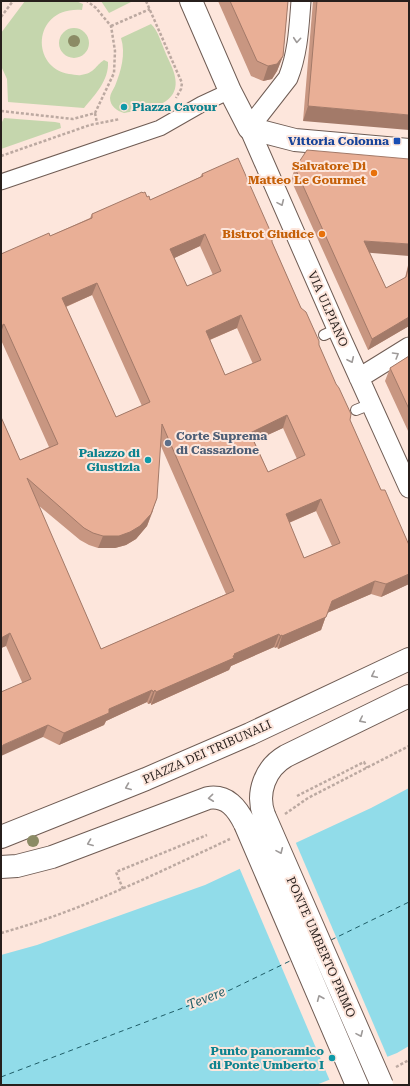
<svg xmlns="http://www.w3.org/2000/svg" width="410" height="1086" viewBox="0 0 410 1086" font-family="'Roboto Serif',serif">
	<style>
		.green { fill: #c5d6ad }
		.water { fill: #91dce9 }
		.pier { fill: #fde6dc }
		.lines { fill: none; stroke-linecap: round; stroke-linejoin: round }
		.ferry { stroke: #1f5d67; stroke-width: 1; stroke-dasharray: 5 4; stroke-linecap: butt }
		.service-casing { stroke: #6f5c54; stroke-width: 12 }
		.pedestrian-casing { stroke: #6f5c54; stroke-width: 17 }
		.minor-casing { stroke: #6f5c54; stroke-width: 21 }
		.tertiary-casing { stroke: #6f5c54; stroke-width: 24 }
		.primary-casing { stroke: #6f5c54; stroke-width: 24 }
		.path { stroke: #bca9a1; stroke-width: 2.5; stroke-dasharray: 3 2; stroke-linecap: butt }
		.service { stroke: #fff; stroke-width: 10 }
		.pedestrian { stroke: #fff; stroke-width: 15 }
		.minor { stroke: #fff; stroke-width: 19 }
		.tertiary { stroke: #fff; stroke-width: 22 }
		.primary { stroke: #fff; stroke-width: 22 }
		.tertiary-bridge-casing { stroke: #6f5c54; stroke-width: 24; stroke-linecap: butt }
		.tertiary-bridge { stroke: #fff; stroke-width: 22 }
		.tree { fill: #8b8b65 }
		.wall { fill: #c89681; fill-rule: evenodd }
		.shaded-wall { fill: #a37a69 }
		.building { fill: #e9af96; stroke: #a37a69; fill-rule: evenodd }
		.oneway { stroke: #9e9a99 }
		.culture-dot { fill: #0f9aa8; stroke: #fde6dc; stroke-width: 1.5 }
		.transit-dot { fill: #1a4fb4; stroke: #fde6dc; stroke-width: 1.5 }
		.food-dot { fill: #e8710a; stroke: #fde6dc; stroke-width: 1.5 }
		.service-dot { fill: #5c6f8a; stroke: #fde6dc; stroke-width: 1.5 }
		.labels { text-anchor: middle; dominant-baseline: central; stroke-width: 4; stroke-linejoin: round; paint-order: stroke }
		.culture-label { font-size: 12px; font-weight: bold; fill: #0d838f; stroke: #fde6dc; text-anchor: end }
		.transit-label { font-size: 12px; font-weight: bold; fill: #164399; stroke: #fde6dc; text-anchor: end }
		.food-label { font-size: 12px; font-weight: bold; fill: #c56008; stroke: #fde6dc; text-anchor: end }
		.street-label { font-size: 12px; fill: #271f1c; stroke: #fde6dc }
		.service-label { font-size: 12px; font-weight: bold; fill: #4e5e75; stroke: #fde6dc; text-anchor: start }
		.water-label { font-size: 13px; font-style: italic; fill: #1f5d67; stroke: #fde6dc }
	</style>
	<rect width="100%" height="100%" fill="#fde6dc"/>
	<path class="green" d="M25 1H76L83 4 82 10C32 6 30 68 69 74 73 74 78 76 81 75 95 73 95 66 104 60L108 62C109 80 95 95 84 108L8 102 7 79 1 66V33Z
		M101 1H133L109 13Z
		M151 24C158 30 162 45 166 54 169 61 174 70 175 77 181 107 144 109 124 113 117 111 110 106 110 98 110 94 113 90 115 86 121 71 126 54 121 38Z
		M59 43a15 15 0 1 1 30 0a15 15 0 1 1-30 0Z
		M4 118 55 122 60 123 61 128 1 149V124Z"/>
	<path class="water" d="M409 788V1046L397 1053 316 1085H1V955L37 945 205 885 371 808Z"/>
	<path class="pier" d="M295 841 388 1058 330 1081 239 867Z"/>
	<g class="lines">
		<path class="ferry" d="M331 940 409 902
			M1 1077 230 990 292 960"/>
		<g class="service-casing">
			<path id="service" d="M324 335 337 329
				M356 410 371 404"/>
		</g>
		<g class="pedestrian-casing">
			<path id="pedestrian" d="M1 182 160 128 202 104 230 91"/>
		</g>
		<g class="minor-casing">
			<path id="minor" d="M301 1C299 27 298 53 288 78L249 128 337 329 409 488
				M359 378 409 347"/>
		</g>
		<g class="tertiary-casing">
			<path id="tertiary" d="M191 1 230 91 249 128 295 140 409 150
				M264 815C256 793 265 768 286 756L409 696
				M1 867 17 866 52 857 208 798C227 795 237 808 245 824"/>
		</g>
		<g class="primary-casing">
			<path id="primary" d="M1 837 146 779 250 734 409 659"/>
		</g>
		<path class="path" d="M146 1 182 83 181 89 176 98
			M1 17 13 1
			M111 26 150 9
			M1 111 73 119 95 113 114 73 115 51 111 26 96 8 87 1
			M95 113 97 123
			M1 156 90 125 120 119
			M297 796 364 762 367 768
			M285 814 308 798 409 746
			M123 889 116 872 207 835
			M1 933C81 911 155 874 230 839
			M396 1067 409 1060"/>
		<use href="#service" class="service"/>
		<use href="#pedestrian" class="pedestrian"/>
		<use href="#minor" class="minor"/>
		<use href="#tertiary" class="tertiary"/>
		<use href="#primary" class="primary"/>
		<g class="tertiary-bridge-casing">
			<path id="tertiary-bridge" d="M264 815 382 1085
				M245 824 357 1085"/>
		</g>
		<use href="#tertiary-bridge" class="tertiary-bridge"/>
	</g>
	<g class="tree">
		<circle cx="74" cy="41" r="6"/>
		<circle cx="33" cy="841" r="6"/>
	</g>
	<path class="wall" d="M218 1H288L283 56 277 71 272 79 263 81 251 76Z
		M313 1H409L303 121Z
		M295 168 370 253 386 288 405 278 409 261V326L368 350 291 180Z
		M202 174 272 242 301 308 319 345 350 420 381 490 409 545V584L381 597 371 594 327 613 321 630 278 649 277 647 275 648 274 647 231 666 229 670 151 705V703L148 704 147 702 106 721 104 725 59 745 43 737 22 682 6 646 1 648V417L20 460 49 447 1 340V254L50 236 90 218 92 214 143 193 150 200 200 177ZM200 246 213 275 187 286 174 258ZM92 295 142 406 116 417 66 307ZM237 328 253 364 225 375 210 340ZM283 428 297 459 268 472 254 441ZM160 444 226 594 101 649 38 505 80 540 89 545 98 548H115L126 545 136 539 147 526 153 511ZM316 511 332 546 304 558 289 523Z
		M409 356V433L385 381 390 368Z"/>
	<path class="shaded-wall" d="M283 56 277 71 272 79 263 81 268 66Z
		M308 106 409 115V130L303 121Z
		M205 234 200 246 166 262 170 249Z
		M364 241 409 244V256L360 252Z
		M97 283 92 295 58 310 62 298Z
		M241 315 237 328 202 343 206 331Z
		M409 317V326L368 350 372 339Z
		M4 324 1 333V326Z
		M287 415 283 428 246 445 250 433Z
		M157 498 147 526 136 539 126 545 115 548H98L103 536Z
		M321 499 316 511 281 526 286 514Z
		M409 574V584L381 597 386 584Z
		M375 581 371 594 327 613 321 630 278 649 282 636 332 601Z
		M10 633 6 646 1 648V638Z
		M279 634 274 647 231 666 229 670 151 705 156 692 233 656 234 654Z
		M282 635 277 647 275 648 280 636Z
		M152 690 147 702 106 721 104 725 59 745 64 733 109 709Z
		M155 690 151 703 148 704 153 692Z
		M48 725 43 737 1 756V749L3 745Z"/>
	<path class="building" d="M230 1H288L283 56 277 64 268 66 257 61Z
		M317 1H409V115L308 106Z
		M307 150 409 159V244L364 241 386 288 406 277 409 265V317L372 339 295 168Z
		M238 158 272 235V242L301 308 306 312 319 341V345L336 384 339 388 351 414 350 420 381 490H385L409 545V574L386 584 375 581 332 601 326 617 282 636V635L280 636 279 634 234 654 235 655 233 656 234 658 156 692 155 690 153 692 152 690 109 709V713L64 733 48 725 3 745 1 749V692L31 679 10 633 1 638V417L20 460 58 444 4 324 1 326V254L49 233 50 236 92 218V214L142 192 143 193 145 192 147 197 149 196 150 200 203 176 202 174ZM205 234 221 271 187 286 170 249ZM97 283 150 402 116 417 62 298ZM241 315 261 360 225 375 206 331ZM287 415 305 455 268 472 250 433ZM162 424 234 591 101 649 27 478 84 528 93 533 103 536H119L130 532 140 526 151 514 157 498ZM321 499 340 543 304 558 286 514Z
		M409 356V409L390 368Z"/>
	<defs><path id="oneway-chevron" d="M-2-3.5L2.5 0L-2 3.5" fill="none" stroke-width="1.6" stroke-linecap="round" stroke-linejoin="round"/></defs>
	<g class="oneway">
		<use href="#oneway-chevron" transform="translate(297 40) rotate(95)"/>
		<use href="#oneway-chevron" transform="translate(281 203) rotate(66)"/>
		<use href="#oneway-chevron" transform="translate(396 355) rotate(-31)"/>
		<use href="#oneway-chevron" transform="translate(351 360) rotate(65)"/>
		<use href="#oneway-chevron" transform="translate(374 675) rotate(154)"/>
		<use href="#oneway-chevron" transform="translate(362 720) rotate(154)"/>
		<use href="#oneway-chevron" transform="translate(128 787) rotate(158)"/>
		<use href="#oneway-chevron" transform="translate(211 798) rotate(174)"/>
		<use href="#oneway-chevron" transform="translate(90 843) rotate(159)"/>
		<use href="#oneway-chevron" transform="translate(280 851) rotate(66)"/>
		<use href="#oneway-chevron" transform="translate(320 998) rotate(-113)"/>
		<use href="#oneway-chevron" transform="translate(360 1034) rotate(66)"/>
	</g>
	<g class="culture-dot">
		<circle cx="124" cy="107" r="4"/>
		<circle cx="148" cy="460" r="4"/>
		<circle cx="332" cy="1058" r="4"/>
	</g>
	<rect class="transit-dot" x="393" y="137" width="8" height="8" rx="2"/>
	<g class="food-dot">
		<circle cx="374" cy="173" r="4"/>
		<circle cx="322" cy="234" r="4"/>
	</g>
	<circle class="service-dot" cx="168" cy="443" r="4"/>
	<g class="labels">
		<g class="culture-label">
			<text x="132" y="107" text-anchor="start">Piazza Cavour</text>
			<text x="140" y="453">Palazzo di<tspan x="140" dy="14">Giustizia</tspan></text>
			<text x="324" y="1051">Punto panoramico<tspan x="324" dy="14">di Ponte Umberto I</tspan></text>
		</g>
		<g class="transit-label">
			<text x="389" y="141">Vittoria Colonna</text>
		</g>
		<g class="food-label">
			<text x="366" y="166">Salvatore Di<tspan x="366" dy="14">Matteo Le Gourmet</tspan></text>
			<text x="314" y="234">Bistrot Giudice</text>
		</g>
		<g class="street-label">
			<text transform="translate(328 309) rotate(66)">VIA ULPIANO</text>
			<text transform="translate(207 752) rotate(-24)">PIAZZA DEI TRIBUNALI</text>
			<text transform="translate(321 947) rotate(66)">PONTE UMBERTO PRIMO</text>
		</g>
		<g class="service-label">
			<text x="176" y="436">Corte Suprema<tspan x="176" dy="14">di Cassazione</tspan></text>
		</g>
		<g class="water-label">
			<text transform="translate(206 998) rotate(-22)">Tevere</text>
		</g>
	</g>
	<rect width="410" height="1086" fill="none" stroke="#271f1c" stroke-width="4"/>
</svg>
